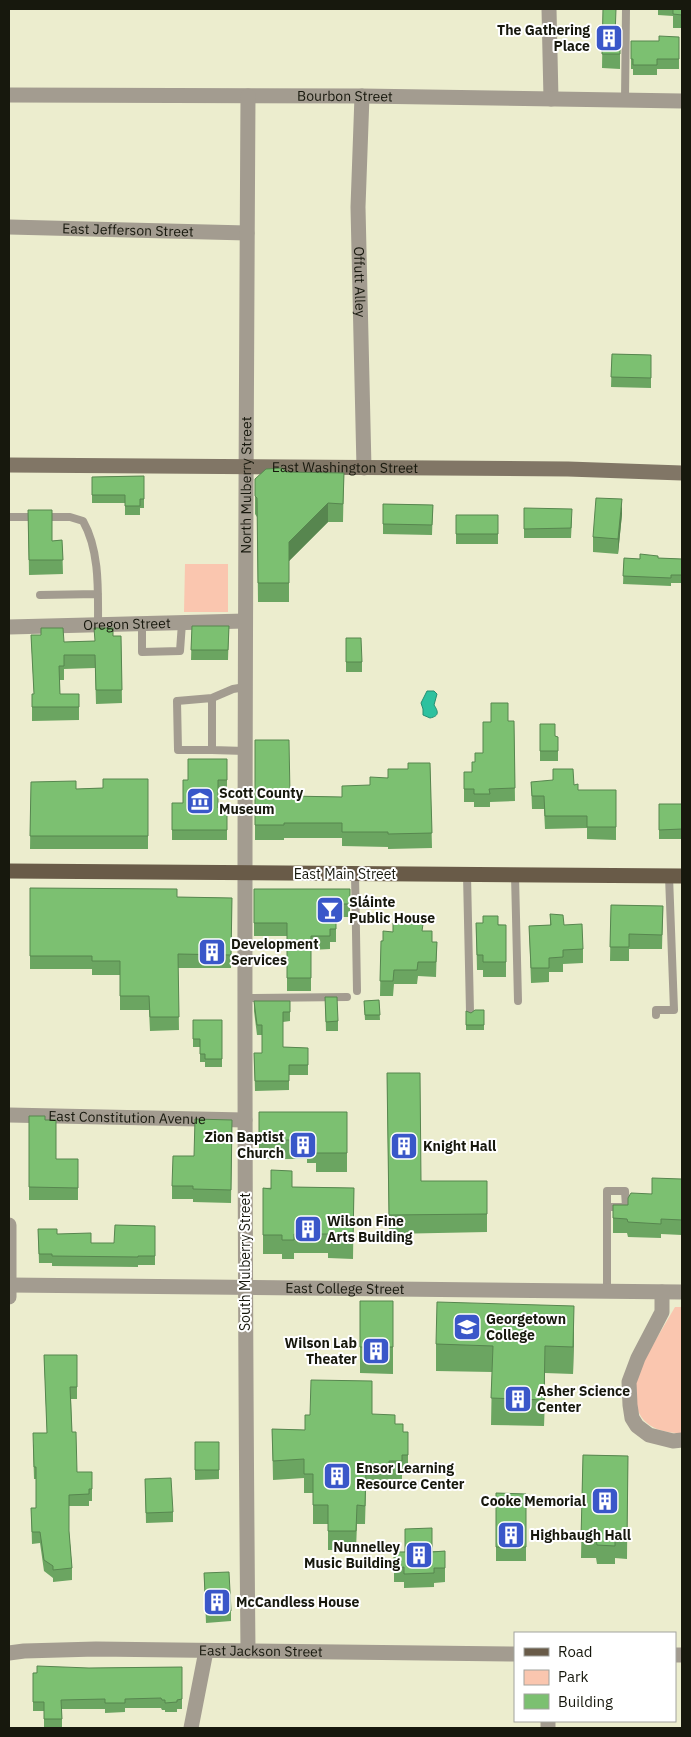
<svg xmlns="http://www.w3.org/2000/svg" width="691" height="1737" viewBox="0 0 691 1737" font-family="'IBM Plex Sans',sans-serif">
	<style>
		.green { fill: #fac6af }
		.water { fill: #2dc19f; stroke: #268e73 }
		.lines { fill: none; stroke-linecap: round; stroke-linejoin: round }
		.lane { stroke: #a39c90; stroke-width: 8 }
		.street { stroke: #a39c90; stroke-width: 15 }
		.secondary { stroke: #817666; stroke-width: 15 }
		.primary { stroke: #695b48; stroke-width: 15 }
		.wall { fill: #6ba561 }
		.shaded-wall { fill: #57864f }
		.building { fill: #7cc071; stroke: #57864f }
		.labels { text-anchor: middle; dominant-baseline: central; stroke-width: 4; stroke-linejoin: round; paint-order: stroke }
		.poi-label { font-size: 14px; font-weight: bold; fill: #17180d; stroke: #fff; text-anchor: start }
		.street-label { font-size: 14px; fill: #17180d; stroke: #fff }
	</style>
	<rect width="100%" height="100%" fill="#ecedce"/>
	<path class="green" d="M185 564H228V612H184Z
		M675 1307H682V1433C639 1433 627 1406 640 1368 643 1361 648 1354 651 1348 659 1334 667 1321 675 1307Z"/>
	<path class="water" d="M427 691H434L437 694 434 705C438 711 440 716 430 718L423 715V709L421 703Z"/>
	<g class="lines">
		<path class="lane" d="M625 100 626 9
			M9 517H70L83 521C100 551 98 591 98 625
			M40 595 98 594
			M142 624V652L180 651 182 623
			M212 698V750L245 751
			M212 750H178L177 701 212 698 233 689 245 687
			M355 874 357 991
			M467 875 470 1012
			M515 875 518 1001
			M245 998 347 997
			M656 1015V1010H674L669 876
			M607 1207H626L625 1191H607V1291"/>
		<g class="street">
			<path d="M549 9 551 99"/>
			<path id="s1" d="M9 95 362 96 682 101"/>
			<path id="s2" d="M362 96 358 207 364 468"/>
			<path id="s3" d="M9 227 247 233"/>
			<path id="s4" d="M9 627 245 621"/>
			<path id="s5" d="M9 1115 245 1120"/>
			<path d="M9 1225V1297"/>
			<path id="s6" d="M9 1285 682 1292"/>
			<path d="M662 1292V1312L638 1358 629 1382 630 1405 632 1418 637 1426 649 1435 673 1441 682 1440"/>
			<path id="s7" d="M248 1651C243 1132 245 614 248 96"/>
			<path id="s8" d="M9 1653 24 1651 96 1649 515 1654"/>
			<path d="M675 1655H682"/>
			<path d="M548 1721V1728"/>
			<path d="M191 1728 206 1651"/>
		</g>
		<path class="secondary" id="s9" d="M9 465 568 469 682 473"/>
		<path class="primary" d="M9 871 682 876"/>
	</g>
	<path class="wall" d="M603 9 616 36H620V69L602 68Z
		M658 9H682V28H673V16L658 15Z
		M679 37V69H657V75H633V69H631V41H659Z
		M612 354 651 355V388L611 387Z
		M286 472 344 473 343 522H328L289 561V602H258L257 517 255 514V479Z
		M144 476V508H140V515H125V503H92V477Z
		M383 504 433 505 432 535 383 534Z
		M524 508 572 519 571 538H524Z
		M28 510 52 541 62 540 63 574 29 575Z
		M622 514 618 554 593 552V537Z
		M456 515H498V544H456Z
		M624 558 640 559 658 558 682 559V583H671V586L623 584Z
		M192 626H229L228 660H191Z
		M31 635 64 642 94 641 113 636H121L122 703 96 704 95 668 64 669V680H60V694H79V720L32 721V694H34Z
		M346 638 362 662V672H346Z
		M508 721H514L515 801 490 802V807H474V802H464V772H472L475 762 483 753Z
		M540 724 555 736 558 737V761H540Z
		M255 740 290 796 342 797 408 769 430 763 432 848 388 849V847L342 846V838H284V840H255Z
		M227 759V790L218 789V808H227V840H172V803H183L188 780Z
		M148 779V849H30L31 782 76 789 103 788Z
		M531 782 574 785 578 790H616V840L587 839V828L545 829 544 809H532Z
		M659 804H682V839H659Z
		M30 888 177 897 232 898 231 968H178L179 1030 150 1031 149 1010H120V975H92V969H30Z
		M254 889H350V917H336V942H330V949L311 950V991H287V936H254Z
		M611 905 663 906 662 949H629V961H610Z
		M550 914 564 925 583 949V963L563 964V972H549V982L531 983 529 926 550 925Z
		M476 923 506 925V977H483V970H477Z
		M422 931 432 942H437L436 977 418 976 417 984H394L393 996H380L381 941Z
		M325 997 338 1021V1031H326Z
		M379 1000 380 1020H365L364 1001Z
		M254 1001H290V1021L283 1022V1047L308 1048V1075H289V1090L255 1091 254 1053H262V1035H257L254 1011Z
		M484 1010V1030H466V1011L471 1013Z
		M193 1020H222V1067H205V1062H200V1047H193Z
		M387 1073 421 1181H487V1232L389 1234Z
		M259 1112H347V1172H316V1163H307V1159H259Z
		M29 1116 56 1159H78V1200H29Z
		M232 1120 231 1203 193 1202V1199H172V1186L194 1156Z
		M682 1179V1235L661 1234V1238L628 1237 627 1233H613V1205H628Z
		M292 1187 354 1188 353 1259 328 1258V1253H294V1259H282V1254H263V1188Z
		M155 1226V1265H138V1267L52 1266V1263H39L38 1229 91 1243H114Z
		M360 1301H393V1374L360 1373Z
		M574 1332 573 1374 545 1373 544 1426 491 1425 492 1372 436 1371V1344Z
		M44 1355H77V1399H71L72 1432 77 1472H92V1501H89V1506H69V1531L72 1568V1580L53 1582V1578L44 1571 40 1543 32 1544 31 1508H36V1479H34L33 1445 47 1433Z
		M372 1414 395 1424 403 1432H408V1474H402V1480H389V1488H366L365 1524H357L356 1550H328V1524H313V1493H304V1478L273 1480 272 1429 305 1430Z
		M195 1442H219V1479L195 1480Z
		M583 1455 628 1456 627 1559 615 1558V1564H597L596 1558H581Z
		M145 1479 173 1512V1522L146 1523Z
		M496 1493 526 1494V1561H496Z
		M445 1551V1582L434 1583V1587L404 1588V1582H394V1552Z
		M204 1573 231 1611V1621L206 1623Z
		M182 1667V1709H177V1712H165V1710H162L161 1708H125V1712L105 1713V1709H62V1728H44V1711H33V1673L89 1668Z"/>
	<path class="shaded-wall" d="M622 499V514L618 554V539Z
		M328 503V522L289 561V602V542Z
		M574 1306V1332L573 1374V1347Z
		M545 1346V1373L544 1426V1400Z"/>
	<path class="building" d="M603 9H616L615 36H620V54H602Z
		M673 9H682V15L673 14Z
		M659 36 679 37V59H657V65H633V59H631V41H659Z
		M612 354 651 355V378L611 377Z
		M282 468 286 472 344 473 343 504 328 503 289 542V583H258L257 498 255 496V479L266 469Z
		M144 476V499H140V506H125V495H92V477Z
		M596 498 622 499 618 539 593 537Z
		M383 504 433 505 432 525 383 524Z
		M524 508 572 509 571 528 524 529Z
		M28 510H52V541L62 540 63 560H29Z
		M456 515H498V534H456Z
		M640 554 658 556V558L682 559V575H671V578L623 576 624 558 640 559Z
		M192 626H229L228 650H191Z
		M41 628H63L64 642 95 641 94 628H113V636H121L122 690H96L95 655H64V666H59L60 694H79V707H32V694H34L31 635H41Z
		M346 638H361L362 662H346Z
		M491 703H508V721H514L515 788 489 789 490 794H474V789H464V772H472V762H475V753H483V722H491Z
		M540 724H555V736L558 737V751H540Z
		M255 740H289L290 796 342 797V786L370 785V777L388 778V769H408V763H430L432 833 388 834V832H342V823H284V825H255Z
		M188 759H227V780H218V808H227V830H172V803H183V780H188Z
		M553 769H573L574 785 578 784V790H616V827H587V816H545L544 796H532L531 782 553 780Z
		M103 779H148V836H30L31 782 76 781V789L103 788Z
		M659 804H682V829L659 830Z
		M30 888 177 889V897L232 898 231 955 178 954 179 1017H150L149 996H120V961H92V956H30Z
		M254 889H350V904H336V929H330V936H311V978H287V923H254Z
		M611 905 663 906 662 935 629 934V947H610Z
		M550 914 563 915 564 925 582 924 583 949 563 950V957L549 958V968H531L529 926 551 925Z
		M483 916H498V925H506V962H483V955H477L476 923H483Z
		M393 923 423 924 422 931H432V942H437L436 962H418L417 970H394L393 981H380L381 941H383V931L393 932Z
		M325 997H337L338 1021 326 1022Z
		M379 1000 380 1015H365L364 1001Z
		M254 1001H290V1012H283V1047L308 1048V1065H289V1081H255L254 1053H262V1025H257Z
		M475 1010H484V1025H466V1011L471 1013Z
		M193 1020H222V1059H205V1054H200V1039H193Z
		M387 1073H420L421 1181H487V1214L389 1215Z
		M259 1112H347V1153H316V1144H307V1140H259Z
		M29 1116H45V1120H56V1159H78V1188L29 1187Z
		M195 1119 232 1120 231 1190 193 1189V1186H172L173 1156H194Z
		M271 1170 292 1171V1187L354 1188 353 1240H328V1234H294V1240H282V1235H263V1188L271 1189Z
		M652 1178 682 1179V1220L661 1219V1224L628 1222 627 1219 613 1218V1205H628V1198L631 1193 652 1194Z
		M115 1225 155 1226V1256H138V1257L52 1256V1254H39L38 1229H57V1234L91 1233V1243H114Z
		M360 1301H393V1347H360Z
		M437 1302 574 1306 573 1347 545 1346 544 1400 491 1398 493 1346 436 1344Z
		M44 1355H77V1387H70L72 1432H76L77 1472H92V1489H89V1494L69 1495V1531L72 1568 53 1570V1566L44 1560 40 1532H32L31 1508H36V1467H34L33 1433H47Z
		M311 1380 372 1381V1414L395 1415V1424H403V1432H408V1455H402V1461H389V1469H366L365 1506 357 1505 356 1531H328V1505H313V1474H304V1459L273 1461 272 1429 305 1430V1415H310Z
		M195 1442H219V1470H195Z
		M583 1455 628 1456 627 1540 615 1539V1546L597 1545 596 1539H581Z
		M171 1478 173 1512 146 1513 145 1479Z
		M496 1493 526 1494V1547H496Z
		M432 1528V1552L445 1551V1568H434V1573L404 1574V1567L394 1568V1552H405V1529Z
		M229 1572 231 1611 206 1613 204 1573Z
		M37 1666 89 1668 182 1667V1699L177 1700V1702L165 1703V1700H162L161 1698 125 1699V1703H105V1699L61 1700 62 1719H44V1702H33V1673H37Z"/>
	<defs>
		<g id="building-square" transform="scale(1.4375)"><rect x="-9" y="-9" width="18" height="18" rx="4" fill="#3a57c9" stroke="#fff"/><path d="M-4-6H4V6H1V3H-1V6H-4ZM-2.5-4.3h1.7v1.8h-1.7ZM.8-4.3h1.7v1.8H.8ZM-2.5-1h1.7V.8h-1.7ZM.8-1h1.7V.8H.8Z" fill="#fff"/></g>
		<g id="museum-square" transform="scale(1.4375)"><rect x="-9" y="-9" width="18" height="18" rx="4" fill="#3a57c9" stroke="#fff"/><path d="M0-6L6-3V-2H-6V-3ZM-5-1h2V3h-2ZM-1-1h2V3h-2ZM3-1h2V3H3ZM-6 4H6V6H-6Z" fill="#fff"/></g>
		<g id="bar-square" transform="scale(1.4375)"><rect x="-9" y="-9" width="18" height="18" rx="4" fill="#3a57c9" stroke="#fff"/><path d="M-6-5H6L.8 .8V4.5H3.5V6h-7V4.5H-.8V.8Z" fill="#fff"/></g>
		<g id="university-square" transform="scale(1.4375)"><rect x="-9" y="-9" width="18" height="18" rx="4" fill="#3a57c9" stroke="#fff"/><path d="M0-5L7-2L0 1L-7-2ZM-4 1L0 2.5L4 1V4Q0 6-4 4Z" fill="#fff"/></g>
	</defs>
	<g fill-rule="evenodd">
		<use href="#building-square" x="609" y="38"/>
		<use href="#museum-square" x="200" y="801"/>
		<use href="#bar-square" x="330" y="910"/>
		<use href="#building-square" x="212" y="952"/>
		<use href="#building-square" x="303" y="1145"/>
		<use href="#building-square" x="404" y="1146"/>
		<use href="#building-square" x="308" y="1229"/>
		<use href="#university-square" x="467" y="1327"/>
		<use href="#building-square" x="376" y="1351"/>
		<use href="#building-square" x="518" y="1399"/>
		<use href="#building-square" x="337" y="1476"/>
		<use href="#building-square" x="605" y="1501"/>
		<use href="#building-square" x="511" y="1535"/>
		<use href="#building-square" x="419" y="1555"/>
		<use href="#building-square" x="217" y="1602"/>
	</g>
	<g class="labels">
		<g class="poi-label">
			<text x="590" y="30" text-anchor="end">The Gathering<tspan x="590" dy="16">Place</tspan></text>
			<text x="219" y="793">Scott County<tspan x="219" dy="16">Museum</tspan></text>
			<text x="349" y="902">Sláinte<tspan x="349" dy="16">Public House</tspan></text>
			<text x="231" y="944">Development<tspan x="231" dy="16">Services</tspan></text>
			<text x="284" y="1137" text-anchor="end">Zion Baptist<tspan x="284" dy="16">Church</tspan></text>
			<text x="423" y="1146">Knight Hall</text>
			<text x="327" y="1221">Wilson Fine<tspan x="327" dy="16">Arts Building</tspan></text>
			<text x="486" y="1319">Georgetown<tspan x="486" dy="16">College</tspan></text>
			<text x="357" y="1343" text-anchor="end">Wilson Lab<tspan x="357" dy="16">Theater</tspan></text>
			<text x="537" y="1391">Asher Science<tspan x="537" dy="16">Center</tspan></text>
			<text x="356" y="1468">Ensor Learning<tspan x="356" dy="16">Resource Center</tspan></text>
			<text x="586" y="1501" text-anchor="end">Cooke Memorial</text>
			<text x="530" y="1535">Highbaugh Hall</text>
			<text x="400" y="1547" text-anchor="end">Nunnelley<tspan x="400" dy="16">Music Building</tspan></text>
			<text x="236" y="1602">McCandless House</text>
		</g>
		<g class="street-label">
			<text stroke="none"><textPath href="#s1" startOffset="336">Bourbon Street</textPath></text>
			<text stroke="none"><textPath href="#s3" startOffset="119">East Jefferson Street</textPath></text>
			<text stroke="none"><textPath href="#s2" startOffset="186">Offutt Alley</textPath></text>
			<text stroke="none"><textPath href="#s9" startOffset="336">East Washington Street</textPath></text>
			<text stroke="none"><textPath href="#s7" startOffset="1166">North Mulberry Street</textPath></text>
			<text stroke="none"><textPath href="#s4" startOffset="118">Oregon Street</textPath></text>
			<text x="345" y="874">East Main Street</text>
			<text stroke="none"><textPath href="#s5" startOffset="118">East Constitution Avenue</textPath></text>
			<text transform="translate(245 1262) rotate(-90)">South Mulberry Street</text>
			<text stroke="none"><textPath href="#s6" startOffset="336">East College Street</textPath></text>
			<text stroke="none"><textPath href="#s8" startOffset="252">East Jackson Street</textPath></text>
		</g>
	</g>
	<rect width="691" height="1737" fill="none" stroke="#17180d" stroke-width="20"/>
	<rect x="514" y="1632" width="162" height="90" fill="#ffffff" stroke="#a2a39e"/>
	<rect x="524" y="1648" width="25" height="8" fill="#695b48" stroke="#a2a39e"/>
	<text x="558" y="1657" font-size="15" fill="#17180d">Road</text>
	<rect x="524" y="1670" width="25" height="15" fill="#fac6af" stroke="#a2a39e"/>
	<text x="558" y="1682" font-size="15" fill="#17180d">Park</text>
	<rect x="524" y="1694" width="25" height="15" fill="#7cc071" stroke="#a2a39e"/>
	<text x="558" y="1707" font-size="15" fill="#17180d">Building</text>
</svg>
